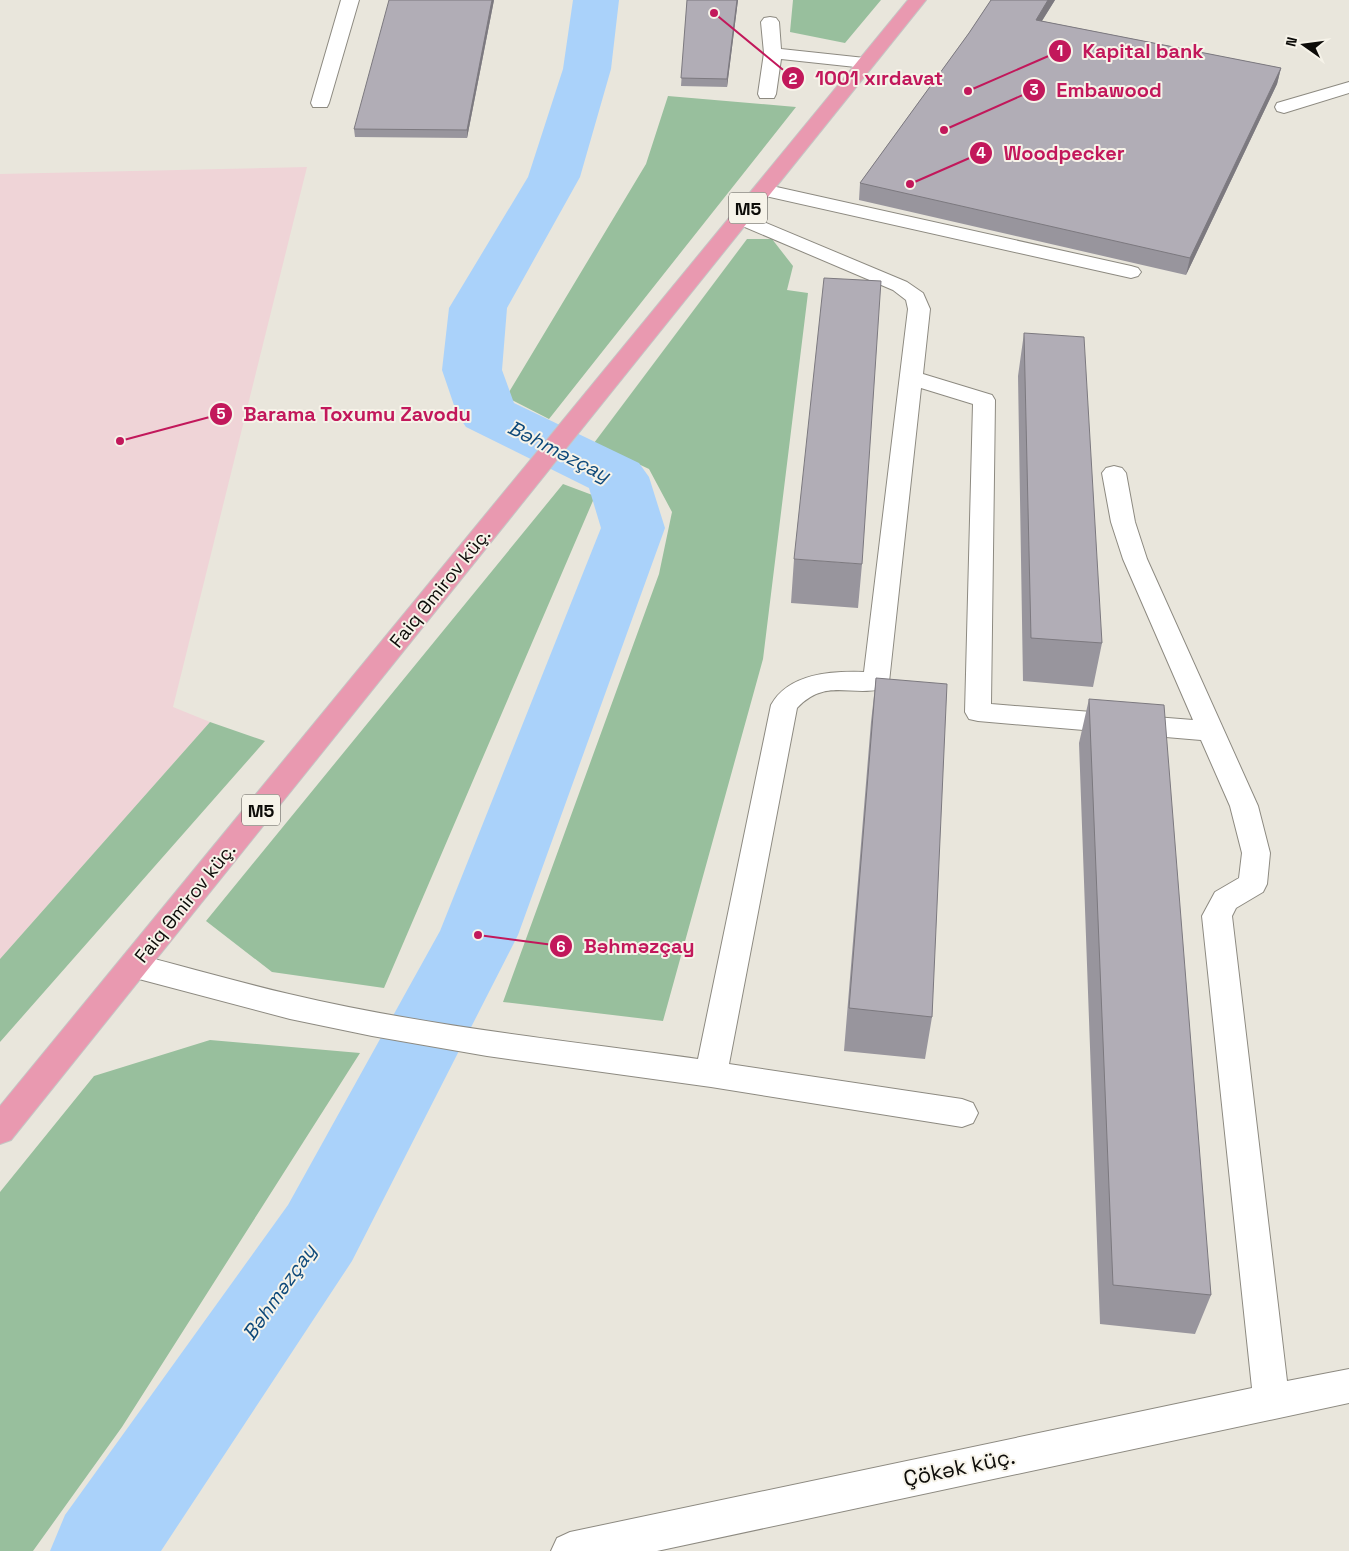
<svg xmlns="http://www.w3.org/2000/svg" width="1349" height="1551" viewBox="0 0 1349 1551" font-family="'Space Grotesk',sans-serif">
	<style>
		.industrial { fill: #efd4d7 }
		.green { fill: #98bf9d }
		.lines { fill: none; stroke-linecap: round; stroke-linejoin: round }
		.river { fill: #aad2fa; fill-rule: evenodd }
		.minor-casing { stroke: #8d8a81; stroke-width: 2 }
		.highway-casing { stroke: #c5c5c4; stroke-width: 2 }
		.minor { fill: #fff; fill-rule: evenodd }
		.highway { fill: #e999b0; fill-rule: evenodd }
		.wall { fill: #98959d }
		.shaded-wall { fill: #7c797f }
		.building { fill: #b1adb6; stroke: #7c797f }
		.labels { text-anchor: middle; dominant-baseline: central; stroke-width: 4; stroke-linejoin: round; paint-order: stroke }
		.shield { fill: #f6f3e9; stroke: #53514c; stroke-width: 1 }
		.shield-label { font-size: 18px; font-weight: bold; fill: #0d0c09 }
		.street-label { font-size: 19px; fill: #0d0c09; stroke: #f6f3e9 }
		.water-label { font-size: 20px; font-style: italic; fill: #0e497a; stroke: #f6f3e9 }
		.near-street-label { font-size: 22px; fill: #0d0c09; stroke: #f6f3e9 }
		.leader { fill: none; stroke: #c2185b; stroke-width: 2 }
		.callout-dot { fill: #c2185b; stroke: #f6f3e9; stroke-width: 2 }
		.mark-label { font-size: 15px; text-anchor: middle; font-weight: bold; fill: #fff }
		.callout-label { font-size: 20px; text-anchor: middle; font-weight: bold; fill: #c2185b; stroke: #f6f3e9; stroke-width: 4; stroke-linejoin: round; paint-order: stroke }
	</style>
	<rect width="100%" height="100%" fill="#e9e6dc"/>
	<path class="industrial" d="M307 167 173 707 210 722 0 959V174Z"/>
	<path class="green" d="M793 0H881L845 43 790 32Z
		M668 96 796 107 549 419 506 397 646 164Z
		M747 239H772L793 266 787 290 808 293 763 659 663 1021 503 1002 659 574 672 512 649 469 594 443Z
		M563 484 595 496 384 988 272 972 206 921Z
		M210 722 265 741 0 1042V959Z
		M210 1040 360 1053 122 1427 33 1551H0V1192L94 1076Z"/>
	<g class="lines">
		<path class="river" d="M573 0H619L611 69 580 177 507 308 502 370 514 403 639 463 649 477 665 528 518 935 352 1261 161 1551H50L65 1515 288 1205 440 931 601 528 589 488 466 427 457 414 442 370 449 308 528 177 563 69Z"/>
		<g class="minor-casing">
			<path id="minor" d="M341 0H359L329 103 327 107H313L311 103Z
				M770 17 776 18 779 22 781 49 865 58 871 59 874 63 871 67 865 68 781 59 776 94 774 98H760L758 94 764 53 761 22 764 18Z
				M1349 82V93L1284 113 1277 111 1275 107 1277 103Z
				M763 184 1131 266 1138 268 1141 272 1138 276 1131 278 756 194 753 190 756 186Z
				M740 212 907 282 923 293 930 309 923 374 992 395 995 400 991 704 1193 720 1123 559 1111 522 1102 473 1106 468 1114 466 1122 468 1126 473 1135 522 1147 559 1258 806 1270 853 1267 884 1263 892 1236 908 1232 916 1287 1381 1349 1369V1403L657 1551H551L557 1538 570 1532 1252 1388 1202 916 1215 892 1239 878 1242 853 1230 806 1201 740 978 721 969 719 965 712 973 404 921 388 889 682 885 688C851 698 827 677 797 708L729 1064 962 1099 973 1103 978 1113 973 1123 962 1127 711 1087 487 1056 372 1036 290 1019 135 978 124 974 120 966 124 958 135 954C186 967 238 982 289 994 424 1026 562 1040 698 1059L771 705C789 673 831 671 864 672L908 309 906 300 893 290 733 222 730 218 733 214Z"/>
		</g>
		<g class="highway-casing">
			<path id="highway" d="M908 0H926L11 1140 0 1144V1106Z"/>
		</g>
		<use href="#minor" class="minor"/>
		<use href="#highway" class="highway"/>
	</g>
	<path class="wall" d="M494 0 467 138 355 137 354 129Z
		M687 0H738L727 87 681 86Z
		M991 0H1055L1042 21 1281 68 1277 84 1186 275 859 200 860 183 969 33Z
		M1024 333 1102 643 1093 687 1023 681 1018 376Z
		M794 559 862 564 858 608 791 603Z
		M876 678 932 1017 925 1059 844 1051 871 722Z
		M1089 699 1211 1295 1195 1334 1100 1324 1079 743Z"/>
	<path class="shaded-wall" d="M492 0H494L467 138V130Z
		M737 0H738L727 87V79Z
		M1048 0H1055L1033 35 1036 20Z
		M1281 68 1277 84 1186 275 1190 258Z"/>
	<path class="building" d="M389 0H492L467 130 354 129Z
		M687 0H737L727 79 681 78Z
		M991 0H1048L1036 20 1281 68 1190 258 860 183 969 33Z
		M824 278 881 281 862 564 794 559Z
		M1024 333 1084 337 1102 643 1031 638Z
		M876 678 947 684 932 1017 849 1008Z
		M1089 699 1164 705 1211 1295 1113 1285Z"/>
	<g class="labels">
		<g class="shield">
			<rect x="729" y="192.5" width="38" height="31" rx="4"/>
			<rect x="242" y="794.5" width="38" height="31" rx="4"/>
		</g>
		<g class="shield-label">
			<text x="748" y="208">M5</text>
			<text x="261" y="810">M5</text>
		</g>
		<g class="street-label">
			<text transform="translate(440 588) rotate(-51)">Faiq Əmirov küç.</text>
			<text transform="translate(185 903) rotate(-51)">Faiq Əmirov küç.</text>
		</g>
		<g class="water-label">
			<text transform="translate(559 451) rotate(27)">Bəhməzçay</text>
			<text transform="translate(279 1292) rotate(-55)">Bəhməzçay</text>
		</g>
		<g class="near-street-label">
			<text transform="translate(959 1467) rotate(-12)">Çökək küç.</text>
		</g>
	</g>
	<path class="leader" d="M968 91L1060 51M714 13L793 78M944 130L1034 90M910 184L981 153M120 441L221 414M478 935L561 946"/>
	<g class="callout-dot">
		<circle cx="968" cy="91" r="5"/>
		<circle cx="714" cy="13" r="5"/>
		<circle cx="944" cy="130" r="5"/>
		<circle cx="910" cy="184" r="5"/>
		<circle cx="120" cy="441" r="5"/>
		<circle cx="478" cy="935" r="5"/>
		<circle cx="1060" cy="51" r="12"/>
		<circle cx="793" cy="78" r="12"/>
		<circle cx="1034" cy="90" r="12"/>
		<circle cx="981" cy="153" r="12"/>
		<circle cx="221" cy="414" r="12"/>
		<circle cx="561" cy="946" r="12"/>
	</g>
	<g class="mark-label">
		<text x="1060" y="56">1</text>
		<text x="793" y="84">2</text>
		<text x="1034" y="95">3</text>
		<text x="981" y="158">4</text>
		<text x="221" y="419">5</text>
		<text x="561" y="952">6</text>
	</g>
	<g class="callout-label">
		<text x="1143" y="58">Kapital bank</text>
		<text x="879" y="85">1001 xırdavat</text>
		<text x="1109" y="97">Embawood</text>
		<text x="1064" y="160">Woodpecker</text>
		<text x="357" y="421">Barama Toxumu Zavodu</text>
		<text x="639" y="953">Bəhməzçay</text>
	</g>
	<g transform="translate(1304 45) rotate(284)" stroke="#f6f3e9" stroke-width="4" paint-order="stroke">
	<path d="M0-4L9 19L0 12L-9 19Z" fill="#0d0c09"/>
	<text y="-8" font-size="14" font-weight="bold" text-anchor="middle" fill="#0d0c09">N</text>
	</g>
</svg>
